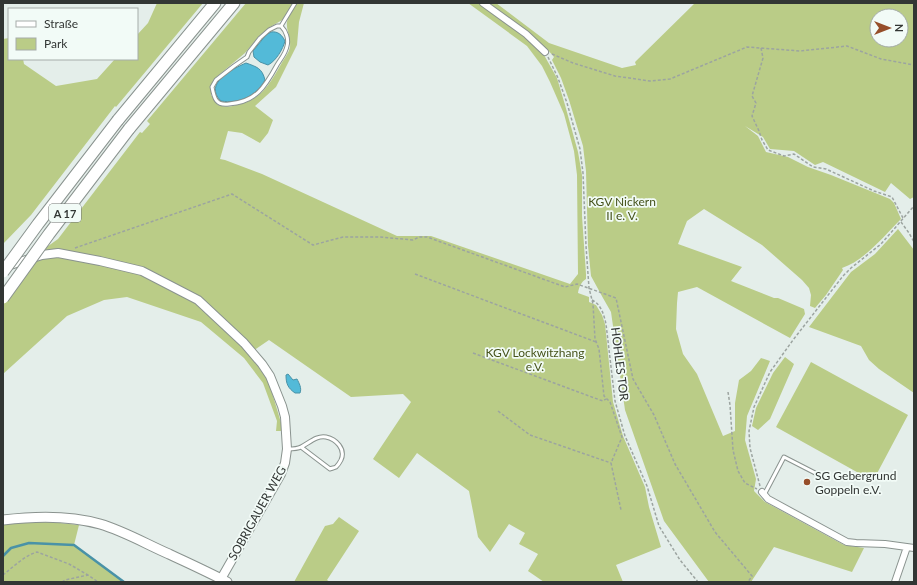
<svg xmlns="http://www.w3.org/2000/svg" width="917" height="585" viewBox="0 0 917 585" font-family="Lato,sans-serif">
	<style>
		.green { fill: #bacc87; fill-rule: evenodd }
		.water { fill: #53bad8; stroke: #4992a7 }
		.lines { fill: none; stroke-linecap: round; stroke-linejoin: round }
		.stream { stroke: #4992a7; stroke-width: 2.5 }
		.service-casing { stroke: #8a938f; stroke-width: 5 }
		.minor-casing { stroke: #8a938f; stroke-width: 8 }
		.tertiary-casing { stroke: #8a938f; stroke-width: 10 }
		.secondary-casing { stroke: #8a938f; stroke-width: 11 }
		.motorway-casing { stroke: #8a938f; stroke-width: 13 }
		.path { stroke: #9ca4a0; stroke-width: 1.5; stroke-dasharray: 3 2; stroke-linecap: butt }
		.service { stroke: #fff; stroke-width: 3 }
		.minor { stroke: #fff; stroke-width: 6 }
		.tertiary { stroke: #fff; stroke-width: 8 }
		.secondary { stroke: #fff; stroke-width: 9 }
		.motorway { stroke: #fff; stroke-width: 11 }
		.motorway-bridge-casing { stroke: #8a938f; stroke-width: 13; stroke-linecap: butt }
		.motorway-bridge { stroke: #fff; stroke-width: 11 }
		.poi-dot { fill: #964e2a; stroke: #f2fbf7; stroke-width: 1.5 }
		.labels { text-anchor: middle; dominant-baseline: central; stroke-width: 3.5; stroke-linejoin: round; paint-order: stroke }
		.shield { fill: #f2fbf7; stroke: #6c716e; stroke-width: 1 }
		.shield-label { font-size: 11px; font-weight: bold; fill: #323634 }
		.park-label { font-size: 12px; fill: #46531b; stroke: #f2fbf7 }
		.street-label { font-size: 12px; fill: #323634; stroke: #f2fbf7 }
		.poi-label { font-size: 12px; fill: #323634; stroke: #f2fbf7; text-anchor: start }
	</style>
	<rect width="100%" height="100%" fill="#e4eeea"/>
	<path class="green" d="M157 3H203L116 107 115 106 31 215 3 244V39L9 38V59H23L24 64 56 86 97 79 115 59H137V35L148 23Z
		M246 3H293L284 19 270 27 259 36 245 53 214 79 211 87V95L218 105C225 107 230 107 236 105 260 101 269 85 280 66 283 60 289 53 290 47 291 38 286 30 287 22 288 16 294 9 297 3H304L299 22 297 45 276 87 255 106 273 120 268 133 260 143 242 133 228 131 220 159 225 160 262 174 397 236H431L570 284 578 274 577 175 574 151 564 114 550 82 542 66 527 46 468 3H479L527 38 544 55 557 78 565 105 578 152 582 175V216L586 274V279C581 282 579 287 578 293L589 297V302L596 305 602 315 605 324 613 402 623 436 645 487 649 507 661 547 616 565 623 582H544L528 571 538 554 519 544 525 533 509 524 490 552 478 537 469 491 417 453 399 478 373 459 411 402 403 394 351 397 269 340 250 353 267 376 282 426 283 431H276L277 421 263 383 244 358 201 322 127 297 104 300 67 316 3 374V295L37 254 58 239 140 132 142 133 150 124 147 121Z
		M489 3H496L549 43 622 68 636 65 635 62 695 3H914V197L910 199 891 183 885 192 823 162 815 165 794 151 770 149 763 137 745 126 758 136 766 152 788 157 808 167 831 175 890 199 894 203 901 219C885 235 864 261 842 268L843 270 826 295 815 308 810 306 811 295 809 288 802 280 762 245 704 209 687 221 678 244 742 267 731 281 774 298H778L804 309 805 314 790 338 697 287 678 292 677 303 676 329 683 354 697 374 723 436 735 431V403L739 380 751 371 761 358 770 361 747 416 745 440 756 479 754 491 765 502 844 545 864 548 852 572 774 547 751 582H709L664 521 625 410 611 312 603 298 591 276 588 246 586 171 583 146 569 100 561 78 552 60 554 57 548 50ZM877 16H901V40H877Z
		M898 229 914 250V393L879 369 869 360 861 346 809 327 851 272 875 254Z
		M785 357 794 364 770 419 758 430 752 426 756 408 773 373Z
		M811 362 908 415 873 481 776 427Z
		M339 517 359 531 327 580 330 582H294L325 526 333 524Z
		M41 521 79 525 74 545 124 582H3V524Z"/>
	<path class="water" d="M271 32C278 31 282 35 285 41 283 49 276 61 268 65L260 62 254 57 253 51 266 35Z
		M246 63C257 67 262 68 265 80 256 96 239 104 221 101 203 84 232 69 246 63Z
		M288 374 293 380 297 379C299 383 302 388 300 393H295C288 388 286 384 286 375Z"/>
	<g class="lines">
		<path class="stream" d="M3 556 11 548 29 543 74 545 124 582"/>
		<g class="service-casing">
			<path id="service" d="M277 26H281C286 31 289 39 287 46 286 53 280 60 277 65 265 87 256 102 229 104 216 106 214 98 212 87L216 80 234 66 247 57 249 52 260 38 269 30Z
				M281 26 295 3
				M288 449C293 449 297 449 301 447 309 443 317 435 326 437 336 439 346 449 341 460 340 462 338 465 336 467 334 468 332 468 330 469L301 447
				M764 495 784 457 821 476"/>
		</g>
		<g class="minor-casing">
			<path id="minor" d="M483 3 526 34 545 52
				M762 492 768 499 847 542 856 543 885 544 914 548
				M895 582 907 547"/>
		</g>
		<g class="tertiary-casing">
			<path id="tertiary" d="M7 266 42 255 58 253 100 261 142 271 198 300 244 343 262 364 270 376 282 406 285 417 287 449 285 463 281 474 221 579"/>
		</g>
		<g class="secondary-casing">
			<path id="secondary" d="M3 520C35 516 69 515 100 524 124 531 146 544 169 554 188 563 208 572 227 582"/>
		</g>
		<g class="motorway-casing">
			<path id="motorway" d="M118 120 215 3
				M129 129 234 3"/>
		</g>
		<path class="path" d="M761 48 763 58 752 96 756 103 752 116 759 131 762 140 768 150 784 156 794 154 813 167 826 169 874 191 892 197 903 218
			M552 54 573 63 615 76 650 81 670 79 747 47 800 51 847 46 881 59 914 65
			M548 57 558 78 567 103 580 149 583 173 586 246 589 288 593 304 595 339 599 349 604 396 610 402 622 437 611 463 621 510
			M901 222 909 233 914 242
			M75 248 232 194 313 245 343 237H380L413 240 419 237H427L565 287 577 284 616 298 633 379 654 415 675 464 715 532 752 576 748 582
			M415 274 596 342
			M592 300C601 304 604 315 606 324L615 401 625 436 647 486 659 526 680 560 698 582
			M473 353 600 400 603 401 606 399
			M728 392 730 405 733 450 738 471 745 483 757 489
			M498 411 530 435 611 463
			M760 486 750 448 749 431 754 407 770 372 793 340 843 276 851 268 881 244 914 206
			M3 575C13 567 24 556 37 552L69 564 88 575
			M62 582 65 580 88 575 98 582"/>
		<use href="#service" class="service"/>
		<use href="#minor" class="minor"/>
		<use href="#tertiary" class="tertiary"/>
		<use href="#secondary" class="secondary"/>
		<use href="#motorway" class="motorway"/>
		<g class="motorway-bridge-casing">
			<path id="motorway-bridge" d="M3 272 38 224 118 120
				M3 298 49 234 129 129"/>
		</g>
		<use href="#motorway-bridge" class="motorway-bridge"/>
	</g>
	<circle class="poi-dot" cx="807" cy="482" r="4"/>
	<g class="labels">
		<rect class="shield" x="49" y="204" width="32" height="18" rx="3"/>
		<g class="shield-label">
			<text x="65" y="213">A 17</text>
		</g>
		<g class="park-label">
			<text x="622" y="201">KGV Nickern<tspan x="622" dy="14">II e. V.</tspan></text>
			<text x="535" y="352">KGV Lockwitzhang<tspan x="535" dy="14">e.V.</tspan></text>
		</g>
		<g class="street-label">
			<text transform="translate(620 364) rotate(83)">HOHLES TOR</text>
			<text transform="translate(257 513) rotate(-61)">SOBRIGAUER WEG</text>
		</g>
		<g class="poi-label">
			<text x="815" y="475">SG Gebergrund<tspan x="815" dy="14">Goppeln e.V.</tspan></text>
		</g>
	</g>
	<rect width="917" height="585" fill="none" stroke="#323634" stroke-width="8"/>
	<rect x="8" y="8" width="130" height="52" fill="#f2fbf7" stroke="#a5aca9"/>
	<rect x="16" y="21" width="20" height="6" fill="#ffffff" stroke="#a5aca9"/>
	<text x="44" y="28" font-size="12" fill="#323634">Straße</text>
	<rect x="16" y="38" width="20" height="12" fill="#bacc87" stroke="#a5aca9"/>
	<text x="44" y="48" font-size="12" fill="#323634">Park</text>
	<g transform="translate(889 28) rotate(90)"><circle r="19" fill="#f2fbf7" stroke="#a5aca9"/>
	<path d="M0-3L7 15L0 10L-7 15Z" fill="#964e2a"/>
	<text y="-6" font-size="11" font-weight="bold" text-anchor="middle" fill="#323634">N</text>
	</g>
</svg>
